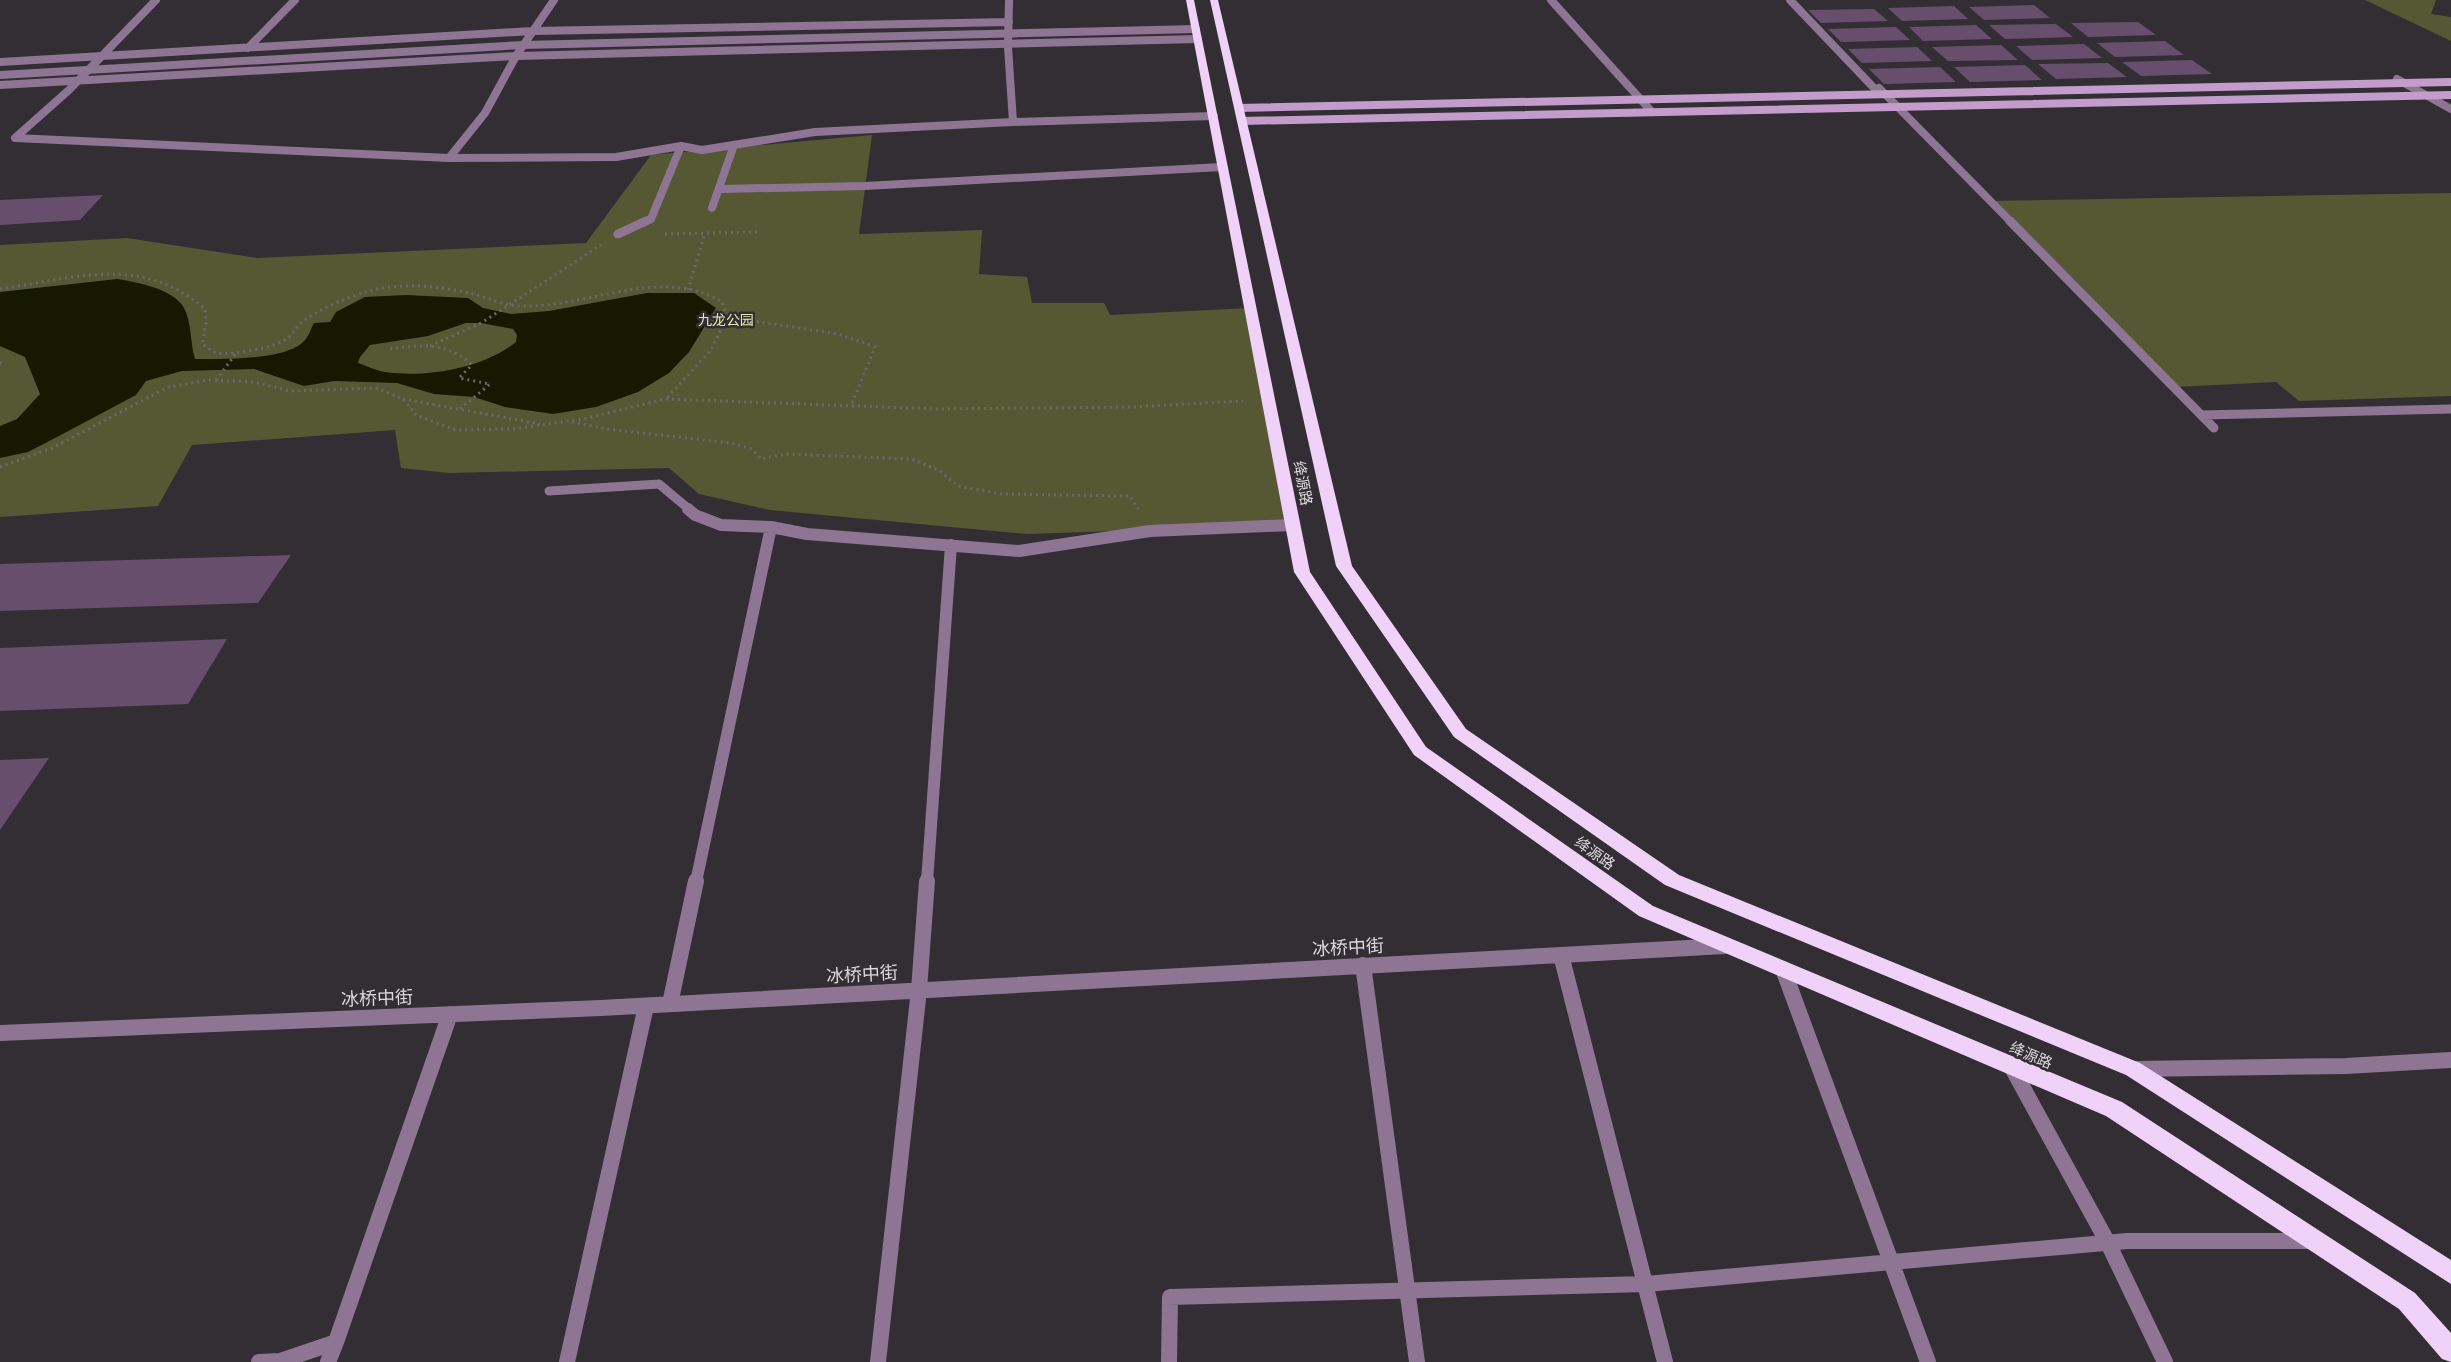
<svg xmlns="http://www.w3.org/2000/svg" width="2451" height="1362" viewBox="0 0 2451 1362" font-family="'Public Sans','Noto Sans SC',sans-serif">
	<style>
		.green { fill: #565834 }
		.water { fill: #171800; fill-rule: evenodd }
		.building { fill: #674e6d }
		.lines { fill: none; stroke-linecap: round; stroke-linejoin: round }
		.path { stroke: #6c676d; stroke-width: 3; stroke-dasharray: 2 4; stroke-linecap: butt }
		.minor-far3 { stroke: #8e7593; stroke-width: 8 }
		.minor-far2 { stroke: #8e7593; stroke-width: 9 }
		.minor-far1 { stroke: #8e7593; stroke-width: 12 }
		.minor { stroke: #8e7593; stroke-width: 16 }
		.tertiary { stroke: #8e7593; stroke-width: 8 }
		.secondary { stroke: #c39ccc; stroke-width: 8 }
		.trunk { fill: #f0d1f8; fill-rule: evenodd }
		.labels { text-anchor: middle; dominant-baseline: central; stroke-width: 5; stroke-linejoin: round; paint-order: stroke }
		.far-park-label { font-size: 14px; fill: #e6eba5; stroke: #332e34 }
		.street-label { font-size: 15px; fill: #ddd9de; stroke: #332e34 }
		.near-street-label { font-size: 18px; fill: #ddd9de; stroke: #332e34 }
	</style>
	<rect width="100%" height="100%" fill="#332e34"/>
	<path class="green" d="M2365 0H2436L2431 14 2451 17V41Z
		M872 135 859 234 982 230 979 274 1027 277 1032 303H1104L1110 315 1250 308 1292 525 1027 534 770 510 699 494 669 468 449 473 401 468 395 430 192 445 158 506 0 517V245L127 238 257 258 586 243 651 155Z
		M2451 193V396L2299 401 2276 382 2174 387 1991 201Z"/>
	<path class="water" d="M117 279C137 282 174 289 184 308 192 323 190 343 195 359 220 359 288 361 305 340 309 336 311 328 314 323L330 322 336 312 365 297 406 295 468 298 483 308 511 314 549 311 647 293H694L716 308 689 352 669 373 638 392 596 407 553 414 505 407 474 397 434 394 397 383 334 381 304 386 254 369 182 371 146 381 136 395 57 437 28 452 0 458V426L17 419 40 394 25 357 0 346V292ZM466 323H481L513 329 517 335 516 342C483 368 427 378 385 372 377 371 367 366 358 363L360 357 370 345 428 336Z"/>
	<path class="building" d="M2034 5 2050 18 1984 20 1969 7Z
		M1954 6 1968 19 1902 21 1888 8Z
		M1874 9 1888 21 1821 23 1808 10Z
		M2138 22 2156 35 2088 37 2071 23Z
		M2056 24 2073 37 2005 39 1989 25Z
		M1976 25 1992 39 1923 41 1909 27Z
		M1896 27 1910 40 1841 42 1828 29Z
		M2165 41 2184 55 2115 57 2097 43Z
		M2084 44 2102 58 2032 60 2016 46Z
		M2001 45 2018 60 1948 61 1932 47Z
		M1917 47 1932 61 1862 63 1848 49Z
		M2192 60 2212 74 2141 76 2122 62Z
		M2108 63 2127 77 2056 79 2038 64Z
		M2025 65 2042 80 1970 82 1954 67Z
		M1940 67 1956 82 1884 84 1869 69Z
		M103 195 80 220 0 225V200Z
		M291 555 258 603 0 611V564Z
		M227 639 188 704 0 711V648Z
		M49 758 0 830V760Z"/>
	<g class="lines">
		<path class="path" d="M665 234 758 232
			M0 289C74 278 142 254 205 309L206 323 202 344C207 347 212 352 218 353 232 356 276 347 288 338 294 333 297 325 303 321 322 308 347 297 369 291 401 282 441 286 473 294 489 298 505 306 521 306 580 308 638 276 697 291 705 293 714 298 722 301L727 317 711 350 666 399
			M688 290 705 233
			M727 317 838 334 875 347 851 406
			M430 346 481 323 601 245
			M390 349C422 345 446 341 472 365L459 378 490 384 460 409
			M0 362 2 364 0 366
			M216 380 237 352
			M403 399 540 424
			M572 422 607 429 731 443 752 449 761 459 785 454 912 459 940 471 958 486 1002 494 1130 496 1138 509
			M0 467 52 448 168 387 208 380 254 382 290 391 376 388 403 399 416 415 455 430 513 429 583 419 665 399 938 409 1129 407 1243 401"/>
		<path class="minor-far3" d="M156 0 69 90 15 138 449 158 616 157 681 146 702 150 815 132 1013 122 1214 116
			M1009 0 1008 47 1013 122
			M1551 0 1652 112
			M1790 0 1874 88
			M248 48 295 0
			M0 62 533 31 1009 22
			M2397 79 2451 109
			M1879 88 2012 223
			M449 158 485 113 516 56 554 0
			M721 189 865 186 1222 167
			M712 208 734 145
			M642 223 651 219 681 146"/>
		<path class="minor-far2" d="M2010 221 2214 428
			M618 234 646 221
			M2202 415 2451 409
			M549 491 659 484 690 510"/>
		<path class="minor-far1" d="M688 509 695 515 721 525 771 527 807 534 1019 551 1150 531 1292 525
			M696 882 771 527
			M927 882 951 545"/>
		<path class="minor" d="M1561 955 1665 1362
			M1363 965 1417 1362
			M1783 969 1928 1362
			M670 1004 696 881
			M0 1033 601 1008 1725 946
			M2011 1066 2108 1243 2165 1362
			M2134 1069 2346 1066 2451 1060
			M259 1362 280 1361 336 1342 450 1014
			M328 1362 336 1342
			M567 1362 646 1006
			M878 1362 919 990 927 881
			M1169 1362 1170 1297 1646 1284 2127 1241H2311"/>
		<path class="tertiary" d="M0 75 523 45 1196 29
			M0 85 516 56 1198 39"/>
		<path class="secondary" d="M1239 108 2451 82
			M1242 121 2451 95"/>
		<path class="trunk" d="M1186 0H1194L1310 572 1426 747 1653 906 2122 1102 2415 1293 2451 1333V1362L2442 1359 2399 1309 2106 1116 1639 916 1414 755 1294 572Z
			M1210 0H1218L1352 566 1466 729 1679 875 2140 1063 2451 1260V1284L2126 1075 1665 885 1454 737 1336 566Z"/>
	</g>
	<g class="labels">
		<g class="far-park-label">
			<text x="726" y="320">九龙公园</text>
		</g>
		<g class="street-label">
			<text transform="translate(1303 483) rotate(79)">绛源路</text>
			<text transform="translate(1595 853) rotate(35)">绛源路</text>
			<text transform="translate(2031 1055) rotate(23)">绛源路</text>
		</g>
		<g class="near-street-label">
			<text transform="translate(1348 947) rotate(-3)">冰桥中街</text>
			<text transform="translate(862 974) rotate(-3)">冰桥中街</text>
			<text transform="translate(377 998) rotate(-2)">冰桥中街</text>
		</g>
	</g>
</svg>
